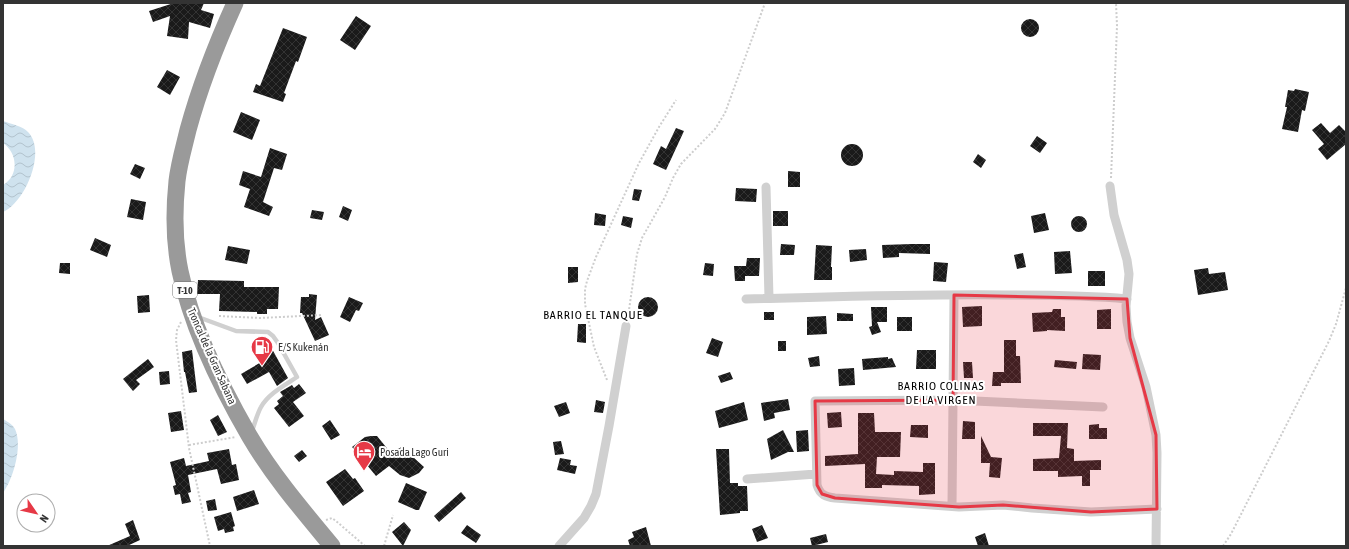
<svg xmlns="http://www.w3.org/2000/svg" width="1349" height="549" viewBox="0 0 1349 549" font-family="'Asap Condensed',sans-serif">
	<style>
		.water { fill: url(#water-waves) }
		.building { fill: url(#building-cross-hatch) }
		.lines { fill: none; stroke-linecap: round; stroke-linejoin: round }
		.path { stroke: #cdcdcd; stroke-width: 2; stroke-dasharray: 2 2; stroke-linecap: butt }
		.lane { stroke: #d0d0d0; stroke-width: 4.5 }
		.street { stroke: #d0d0d0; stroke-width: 9 }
		.highway { stroke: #9a9a9a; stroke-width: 17 }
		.marked { fill: #e63946; fill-opacity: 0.2; stroke: #e63946; stroke-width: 3; stroke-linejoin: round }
		.labels { text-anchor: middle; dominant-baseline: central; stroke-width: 4; stroke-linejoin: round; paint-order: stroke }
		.shield { fill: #fff; stroke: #707070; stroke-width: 1 }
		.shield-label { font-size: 10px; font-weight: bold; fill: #333 }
		.poi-label { font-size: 11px; fill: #333; stroke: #fff; text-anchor: start }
		.street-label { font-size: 11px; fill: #333; stroke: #fff }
		.neighbourhood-label { font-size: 12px; letter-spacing: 1px; fill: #000; stroke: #fff }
	</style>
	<defs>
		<pattern id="water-waves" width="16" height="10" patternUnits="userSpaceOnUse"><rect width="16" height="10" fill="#cfe2ee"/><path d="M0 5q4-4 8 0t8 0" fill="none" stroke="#b2c2cd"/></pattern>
		<pattern id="building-cross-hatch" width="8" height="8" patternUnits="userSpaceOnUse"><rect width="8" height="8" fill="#1a1a1a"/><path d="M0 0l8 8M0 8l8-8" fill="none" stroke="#333"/></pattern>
	</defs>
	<rect width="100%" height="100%" fill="#fff"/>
	<path class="water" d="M3 121C11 124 23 126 28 132 47 151 25 203 3 212V185C19 176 18 153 3 143Z
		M3 419C8 422 12 424 15 429 23 446 13 479 3 493Z"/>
	<path class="building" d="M174 3H204L201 10 214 14 210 28 189 22 188 39 167 36 170 16 153 22 149 11Z
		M356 16 371 26 355 50 340 40Z
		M1021 28a9 9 0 1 1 18 0a9 9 0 1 1-18 0Z
		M283 28 307 37 298 62 296 61 284 93 286 94 283 102 253 92 256 84 260 86Z
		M167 70 180 77 170 95 157 87Z
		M1295 89 1309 92 1305 111 1302 110 1298 132 1282 129 1287 107H1285L1288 90 1294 91Z
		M241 112 260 120 252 140 233 132Z
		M1321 123 1330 133 1339 125 1346 132V144L1327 160 1318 149 1324 144 1312 130Z
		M676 128 684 131 666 170 653 164 661 146 666 149Z
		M1037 136 1047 143 1040 153 1030 146Z
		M841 155a11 11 0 1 1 22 0a11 11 0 1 1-22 0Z
		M270 148 287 154 282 170 274 168 263 202 273 207 269 216 244 207 250 189 239 185 243 171 261 177Z
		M978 154 986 160 981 168 973 162Z
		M135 164 145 168 140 179 130 174Z
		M788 171 800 172V187H788Z
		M736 188 757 189 756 202 735 201Z
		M634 189 642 190 639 201 632 200Z
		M131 199 146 202 143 220 127 217Z
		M343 206 352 210 348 221 339 217Z
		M312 210 324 212 322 220 310 218Z
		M773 211H788V226H773Z
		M595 213 606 215 605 226 594 225Z
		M1045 213 1049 230 1034 233 1031 216Z
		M1071 224a8 8 0 1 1 16 0a8 8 0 1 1-16 0Z
		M623 216 633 218 631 228 621 225Z
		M95 238 111 245 107 257 90 250Z
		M781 244 795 245 794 255H780Z
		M912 244H930V254L899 253V257L883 258 882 245Z
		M816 245 832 246 831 267H832V280H814Z
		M228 246 250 250 247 264 225 260Z
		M866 249 867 260 850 262 849 250Z
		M1070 251 1072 273 1055 274 1054 252Z
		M1023 253 1026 267 1017 269 1014 255Z
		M747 258H760L759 276H745V281H735L734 266H746Z
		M934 262 948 263 946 282 933 281Z
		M60 263H70V274L59 273Z
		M705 263 714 264 713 276 703 275Z
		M568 267H578V282L568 283Z
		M1208 268 1209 274 1225 272 1228 290 1198 295 1194 270Z
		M1088 271H1105V286H1088Z
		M198 280 244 281V287H279L278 309H267V314H257V312L219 311 220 294H197Z
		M309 294 317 295 315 320 321 317 329 335 315 341 302 313H300L301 297H309Z
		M149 295 150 312 138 313 137 296Z
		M638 307a10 10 0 1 1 20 0a10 10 0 1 1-20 0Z
		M349 297 363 303 359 311 356 310 350 322 340 317Z
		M982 306V326L963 327 962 307Z
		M871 307H887V322H877L881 332 872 335 869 327 872 326Z
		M1053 309H1061V317H1065V331L1047 330V331L1033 332 1032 313 1052 312Z
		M1111 309V329H1097V310Z
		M764 312H774V320H764Z
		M837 313 853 314V321H837Z
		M826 316 827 334 807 335V317Z
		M897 317H912V331H897Z
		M578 324H586V343L577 342Z
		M266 338 288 378 277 386 269 372 247 384 241 374 263 361 254 345Z
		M712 338 723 342 718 357 706 353Z
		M1004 340H1016V356H1020L1021 383H1001V386H992L993 372H1004Z
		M778 341H786V351H778Z
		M192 350 197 392 189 393 185 372H184L182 352Z
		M917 350H936V369H916Z
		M1083 354 1101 355 1100 370 1082 369Z
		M819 356 820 366 810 367 808 358Z
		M888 357V359L892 358 896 367 863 370 862 359Z
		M148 359 154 367 136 380 140 384 133 391 123 379Z
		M1055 360 1077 362 1076 369 1054 367Z
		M963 362H972L973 378H964Z
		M854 368 855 385 839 386 838 369Z
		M169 371 170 384 160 385 159 372Z
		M730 372 733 379 721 383 718 376Z
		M299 384 306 393 293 402 304 416 289 427 274 408 279 404 277 401 283 396 280 392 292 385 294 388Z
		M788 399 790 410 774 413 775 418 764 421 761 403Z
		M596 400 605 402 603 413 594 412Z
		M566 402 570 413 559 417 554 406Z
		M744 402 748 420 719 428 715 411Z
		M181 411 184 430 171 432 168 413Z
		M841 412 842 427 828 428 827 413Z
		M858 413H874L875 432H901L900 457H877L876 474 894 475V471L923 472V463H935V494L919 495V486L882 485V488H865V464L825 466V456L858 454Z
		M218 415 227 432 218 436 210 420Z
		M330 420 340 435 331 440 322 426Z
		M963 421 975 422V439H962Z
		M1033 423H1068L1067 448 1074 449V461L1101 460V470H1090V486H1082V476L1058 477V471H1033V459L1059 458 1061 436H1033Z
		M1099 424V428H1107V439H1089V425Z
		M911 425H928V438L910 437Z
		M783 430 794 452H788L771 460 767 439Z
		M808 430 809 451 797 452 796 431Z
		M371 436H377L390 452 402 447 424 467 419 473 409 478 400 475 389 466 376 476 352 447 365 437Z
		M981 436 991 457 1002 458 1000 478 989 477 990 463H981Z
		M561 441 564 454 555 455 553 442Z
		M229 449 232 465 236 464 239 480 221 484 217 469 188 475 191 492 188 493 191 502 182 504 180 494 175 495 173 486 176 485 170 462 184 458 186 466 209 461 207 453Z
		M716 449H729L730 483H738V486H747L748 511H740V513L720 515Z
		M302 450 307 456 299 462 294 456Z
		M560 458 571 460 570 465 577 466 575 474 557 470Z
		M345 469 353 479 355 478 364 491 343 506 326 482Z
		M406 483 427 492 419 510H416L398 502Z
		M254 490 259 504 237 511 233 497Z
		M461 492 466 498 439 522 434 516Z
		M215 499 217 510 208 511 206 501Z
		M231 512 235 526 233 527 234 531 225 533 224 529 218 531 214 517Z
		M133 520 140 540 127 546H107L130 536 125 524Z
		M404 522 411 530 403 546 392 532Z
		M467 525 481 535 476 543 461 533Z
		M762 525 768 538 757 542 752 529Z
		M646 527 651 546H630L628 540 634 537 632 532Z
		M985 533 989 546H978L975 537Z
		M826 534 828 542 812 546 810 538Z"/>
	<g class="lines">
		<path class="path" d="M1111 178 1117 26 1116 3
			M219 316 260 318 322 315
			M628 317 637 254 642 238 665 197 673 178 681 164 715 129 725 113 765 3
			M181 322 177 330 176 340 189 448 210 546
			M607 380 594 347 585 304V289L587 281 596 257 639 163 659 127 676 100
			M189 445 236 437
			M326 520 332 518 336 521 365 546
			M384 546 393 515
			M1223 546 1231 534 1329 341 1336 324 1346 288"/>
		<path class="lane" d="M198 317 236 331 268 332 273 336 278 343 297 377C285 385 268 394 261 407 257 414 255 423 252 431"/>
		<path class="street" d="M1110 186 1114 215 1127 260 1129 274 1126 306 1127 322 1130 338 1146 387 1156 435 1157 453 1156 546
			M766 187 769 298
			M746 299C833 297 919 294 1005 295 1046 295 1086 295 1127 299
			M1103 407 953 400 815 401 817 485C820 495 826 497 835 498L959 507 1003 505 1032 508 1091 512 1157 509
			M747 479 816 474
			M952 506 954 295
			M559 546 584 518 591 506 596 494 609 426 626 326"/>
		<path class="highway" d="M235 3C216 45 200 86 188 130 184 147 179 163 177 181 174 210 174 242 180 271 192 328 221 387 250 437 273 476 303 511 332 546"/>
	</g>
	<path class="marked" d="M954 295 1127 299 1130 338 1156 435 1157 509 1091 512 1003 505 959 507 835 498 822 494 817 485 815 401 953 400Z"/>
	<defs>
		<g id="fuel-pin" transform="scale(1.15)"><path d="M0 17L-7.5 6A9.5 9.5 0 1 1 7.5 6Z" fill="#e63946" stroke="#fff"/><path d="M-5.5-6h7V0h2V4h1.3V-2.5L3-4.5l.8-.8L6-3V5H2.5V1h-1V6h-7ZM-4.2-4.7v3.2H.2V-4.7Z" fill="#fff"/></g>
		<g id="hotel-pin" transform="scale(1.15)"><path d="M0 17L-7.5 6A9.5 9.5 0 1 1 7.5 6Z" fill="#e63946" stroke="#fff"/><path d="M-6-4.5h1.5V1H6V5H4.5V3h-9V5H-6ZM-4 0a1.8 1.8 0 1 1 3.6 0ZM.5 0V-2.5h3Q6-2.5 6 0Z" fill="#fff"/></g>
	</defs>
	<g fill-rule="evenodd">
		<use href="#fuel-pin" x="262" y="347"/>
		<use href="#hotel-pin" x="364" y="452"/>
	</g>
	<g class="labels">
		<rect class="shield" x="173" y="282" width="24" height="16" rx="3"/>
		<g class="shield-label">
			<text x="185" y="290">T-10</text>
		</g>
		<g class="poi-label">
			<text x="278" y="347">E/S Kukenán</text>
			<text x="380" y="452">Posada Lago Guri</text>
		</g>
		<g class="street-label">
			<text transform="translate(212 356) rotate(66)">Troncal de la Gran Sabana</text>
		</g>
		<g class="neighbourhood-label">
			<text x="593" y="315">BARRIO EL TANQUE</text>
			<text x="941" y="386">BARRIO COLINAS<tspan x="941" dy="14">DE LA VIRGEN</tspan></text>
		</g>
	</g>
	<rect width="1349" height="549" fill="none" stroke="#333333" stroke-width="8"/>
	<g transform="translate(36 513) rotate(124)"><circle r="19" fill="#ffffff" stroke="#adadad"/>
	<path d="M0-3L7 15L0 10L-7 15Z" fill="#e63946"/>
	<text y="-6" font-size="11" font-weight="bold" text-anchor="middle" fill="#333333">N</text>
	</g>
</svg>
